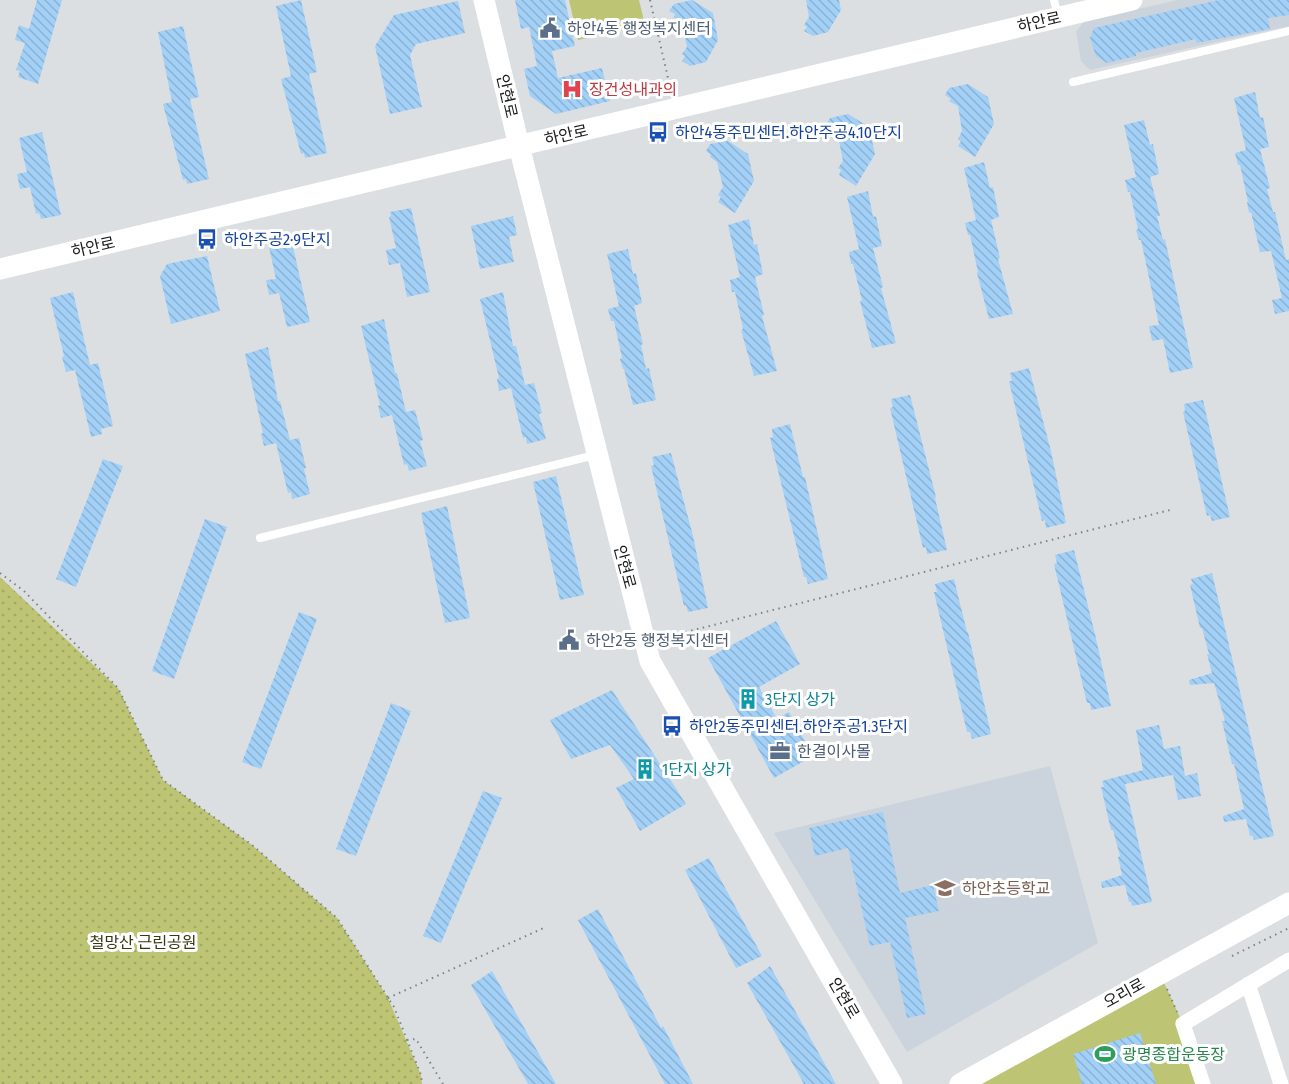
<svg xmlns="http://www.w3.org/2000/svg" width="1289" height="1084" viewBox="0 0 1289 1084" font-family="'Fira Sans Condensed','Noto Sans KR',sans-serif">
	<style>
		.built { fill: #cbd4dc }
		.park { fill: url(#park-dots) }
		.garden { fill: #bdc473 }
		.building { fill: url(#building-back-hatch) }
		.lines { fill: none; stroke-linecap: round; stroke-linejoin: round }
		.path { stroke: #7f8183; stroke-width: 2; stroke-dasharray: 1.5 4.5; stroke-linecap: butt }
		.lane { stroke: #fff; stroke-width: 8 }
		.street { stroke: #fff; stroke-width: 15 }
		.secondary { stroke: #fff; stroke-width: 21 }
		.labels { text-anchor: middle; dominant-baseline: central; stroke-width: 6; stroke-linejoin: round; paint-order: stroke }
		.street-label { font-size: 16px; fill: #18191a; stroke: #fff }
		.service-label { font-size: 16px; fill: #4e5e75; stroke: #fff; text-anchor: start }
		.health-label { font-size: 16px; fill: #be3a42; stroke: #fff; text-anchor: start }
		.transit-label { font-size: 16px; fill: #164399; stroke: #fff; text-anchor: start }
		.culture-label { font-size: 16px; fill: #0d838f; stroke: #fff; text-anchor: start }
		.education-label { font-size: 16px; fill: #785e54; stroke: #fff; text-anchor: start }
		.park-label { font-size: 16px; fill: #373910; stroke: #fff }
		.leisure-label { font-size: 16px; fill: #27864d; stroke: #fff; text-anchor: start }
	</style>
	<defs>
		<pattern id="park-dots" width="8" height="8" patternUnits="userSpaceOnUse" patternTransform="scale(1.5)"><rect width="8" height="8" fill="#bdc473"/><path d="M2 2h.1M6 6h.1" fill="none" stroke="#a2a863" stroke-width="1.8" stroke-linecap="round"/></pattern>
		<pattern id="building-back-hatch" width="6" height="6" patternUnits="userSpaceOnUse" patternTransform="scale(1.5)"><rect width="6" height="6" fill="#a2d0f7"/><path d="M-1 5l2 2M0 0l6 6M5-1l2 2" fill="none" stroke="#8bb2d3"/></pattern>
	</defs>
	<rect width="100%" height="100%" fill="#dcdfe2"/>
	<path class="built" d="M1178 0H1289V26L1090 70 1081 61 1076 32 1084 21Z
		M1050 766 1098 943 907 1052 774 833Z"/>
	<path class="park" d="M0 577 118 688 163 780 252 845 337 918 388 998 421 1075 422 1084H0Z"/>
	<path class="garden" d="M569 0H639L645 25 578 40Z
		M1160 974 1183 1024 1203 1084H963Z"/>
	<path class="building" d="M37 0H62L38 84 18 77 20 71 16 70 25 43 15 40 19 25 29 29Z
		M301 0 317 72 309 74 327 153 305 158 304 153 301 154 281 79 291 76 276 6Z
		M515 0H565L575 46 552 51 558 78 602 68 610 101 556 114 530 96 524 69 537 66 529 27 521 29Z
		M692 0 713 13 718 40 706 62 690 66 682 61 685 56 682 54 687 47 682 22 674 17 675 14 669 11 674 4Z
		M806 0H839L841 10 828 32 813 36 804 31 807 27 804 25 809 17Z
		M1219 0H1289V15L1268 18 1270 29 1196 43V39L1136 53V56L1107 63 1096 56 1090 38 1094 28Z
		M458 1 465 33 416 44 410 55 422 107 390 114 375 46 394 15Z
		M183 26 199 97 190 99 209 179 187 184 186 179 183 180 163 104 172 102 158 32Z
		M968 84 988 97 994 124 975 157 958 146 961 141 958 139 962 131 958 106 949 101 951 99 945 95 949 88Z
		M1255 92 1260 118 1263 117 1269 147 1260 149 1270 188 1267 189 1273 212H1275L1286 260 1289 259V311L1275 314 1272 300 1282 298 1271 251 1260 252 1251 212 1249 213 1247 202H1248L1240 165H1238L1235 153 1246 150 1234 98Z
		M848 114 869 127 875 154 856 186 839 175 841 170 838 168 843 161 838 136 830 131 832 128 826 125 830 118Z
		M1144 120 1150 145 1153 144 1159 174 1150 177 1160 216H1157L1163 240 1165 239 1193 368 1170 373 1163 339 1152 341 1149 326 1159 325 1141 240H1139L1136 230 1138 229 1130 192H1128L1125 180 1136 177 1124 125Z
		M42 132 61 215 41 219 39 213 36 214 30 187 20 189 17 174 27 172 19 138Z
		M728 141 748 154 754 181 735 213 718 202 721 197 718 195 723 187 717 162 710 157 711 155 706 151 710 144Z
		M984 162 990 188 993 187 999 217 991 220 1000 258 998 259 1013 314 989 319 977 273 978 272 970 235H968L965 223 976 220 964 168Z
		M868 191 873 217 876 216 882 246 873 248 883 287 881 288 896 343 872 348 860 301H862L853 264H851L849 252 859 249 847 197Z
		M411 208 430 292 407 297 400 263 389 265 386 250 396 248 389 217 391 216 390 212Z
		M513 216 517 235 509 237 514 262 480 269 471 226Z
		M749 219 754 245 757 244 763 274 755 277 764 315 762 316 777 371 754 376 741 330 743 329 735 292H732L730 280 740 277 728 225Z
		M291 238 310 322 287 327 279 293 269 295 266 280 276 279 269 247H271L270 243Z
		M628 249 633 274 636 273 642 303 634 306 643 344 641 345 646 369 649 368 656 400 633 405 624 369H623L620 359 622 358 614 321H611L608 309 619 306 607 254Z
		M207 256 220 311 171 324 160 276 167 264Z
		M73 292 90 365 98 363 113 426 101 429 102 434 91 437 75 370 66 372 62 357 64 356 50 298Z
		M503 292 513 346H516L525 385 534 383 542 413 539 414 546 439 527 444 526 437 523 438 511 388 499 391 497 379 499 378 480 299Z
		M384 319 395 373H397L406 412 415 410 423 440 420 441 427 466 409 471 407 464 404 465 392 415 381 418 378 406 380 405 361 326Z
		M268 347 278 401H280L290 440 299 438 306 468 304 469 310 494 292 499 291 492 288 493 276 443 264 446 261 434 263 433 245 354Z
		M1029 368 1051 451 1066 523 1046 528 1045 520 1042 521 1009 381H1012L1010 373Z
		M910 395 936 497 935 498 947 550 927 554 926 547 923 548 890 408 893 407 891 399Z
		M1203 400 1230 517 1212 521 1210 515 1207 516 1183 412 1185 411 1184 404Z
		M790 424 803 477H805L828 579 808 584 806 577H804L770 438 773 437 772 429Z
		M671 453 693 536 708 608 688 612 686 605 684 606 651 466 654 465 652 457Z
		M103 459 123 466 76 587 56 579Z
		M556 476 584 595 560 600 533 482Z
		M447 506 470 618 445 623 421 513Z
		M205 519 227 527 174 679 152 671Z
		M1074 550 1095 634 1111 706 1091 710 1090 703H1087L1054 564 1057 563 1055 555Z
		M1212 573 1274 836 1254 840 1252 835 1250 836 1246 819 1224 822 1223 816 1244 809 1234 764H1232L1222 721H1225L1214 683 1190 685 1189 680 1212 673 1207 654H1209L1202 628H1200L1190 585 1193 584 1191 579Z
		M954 579 967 632H968L991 734 972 739 970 732H967L934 592H937L935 584Z
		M299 612 317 619 261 769 242 762Z
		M776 621 800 664 759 687 777 719 789 712 813 756 774 778 708 658Z
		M612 690 686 804 640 831 616 788 634 779 610 745 571 759 550 720Z
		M391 703 411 711 356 856 336 849Z
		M1159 725 1164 749 1180 746 1185 776 1197 773 1201 796 1178 800 1173 775 1125 784 1152 902 1132 906 1131 902H1129L1125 885 1102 888 1101 882 1122 875 1118 857 1120 856 1113 830H1111L1101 787H1104L1102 781 1143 770 1136 730Z
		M483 791 502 798 441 943 423 936Z
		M883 812 900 893 933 885 939 911 905 918 926 1014 907 1018 890 942 870 946 848 848 815 856 809 828Z
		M709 858 762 956 736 968 685 870Z
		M598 909 661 1028 663 1026 693 1084H665L578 920Z
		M770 966 836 1084H804L747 983Z
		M492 971 556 1084H528L471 985Z
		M1140 1033 1156 1084H1082L1073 1054Z"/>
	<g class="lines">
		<path class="path" d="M650 0 671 91
			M0 573 24 591 118 688 163 780 252 845 337 918 394 1007 421 1075 422 1084
			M662 638 1174 509
			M1232 956 1289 928
			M1167 989 1177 1012
			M388 998 546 927
			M407 1040 416 1039 443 1084"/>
		<path class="lane" d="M1054 0 1058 16
			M1073 82 1289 31
			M260 538 595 455"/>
		<path class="street" d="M1248 984 1281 1084
			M1203 1084 1183 1024 1289 960"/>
		<path class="secondary" d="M484 0 519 146 650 661 892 1084
			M0 269 1132 0
			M960 1084 1289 903"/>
	</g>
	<defs>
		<g id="civic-bare" transform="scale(1.62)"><path d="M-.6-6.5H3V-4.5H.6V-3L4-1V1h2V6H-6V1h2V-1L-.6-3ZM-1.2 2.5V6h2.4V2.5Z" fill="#5c6f8a" stroke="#fff" stroke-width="2.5" paint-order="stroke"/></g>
		<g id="hospital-bare" transform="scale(1.62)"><path d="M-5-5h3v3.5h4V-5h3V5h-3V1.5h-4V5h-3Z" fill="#e0444e" stroke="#fff" stroke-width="2.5" paint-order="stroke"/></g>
		<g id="bus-bare" transform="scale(1.62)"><path d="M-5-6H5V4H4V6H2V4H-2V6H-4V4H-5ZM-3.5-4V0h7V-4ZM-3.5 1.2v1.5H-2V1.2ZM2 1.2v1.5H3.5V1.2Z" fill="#1a4fb4" stroke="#fff" stroke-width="2.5" paint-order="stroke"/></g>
		<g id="building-bare" transform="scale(1.62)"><path d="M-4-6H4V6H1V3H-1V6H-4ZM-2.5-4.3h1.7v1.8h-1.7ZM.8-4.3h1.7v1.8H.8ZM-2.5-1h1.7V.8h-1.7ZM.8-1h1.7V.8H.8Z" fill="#0f9aa8" stroke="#fff" stroke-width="2.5" paint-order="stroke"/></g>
		<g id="office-bare" transform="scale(1.62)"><path d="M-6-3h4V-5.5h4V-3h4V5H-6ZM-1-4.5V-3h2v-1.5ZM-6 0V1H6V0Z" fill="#5c6f8a" stroke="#fff" stroke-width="2.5" paint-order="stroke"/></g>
		<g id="school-bare" transform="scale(1.62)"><path d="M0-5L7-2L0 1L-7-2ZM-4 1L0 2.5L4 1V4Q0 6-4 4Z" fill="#8d6e63" stroke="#fff" stroke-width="2.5" paint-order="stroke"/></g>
		<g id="stadium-bare" transform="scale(1.62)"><path d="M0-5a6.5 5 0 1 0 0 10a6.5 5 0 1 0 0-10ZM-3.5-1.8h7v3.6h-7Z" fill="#2e9e5b" stroke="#fff" stroke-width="2.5" paint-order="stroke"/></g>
	</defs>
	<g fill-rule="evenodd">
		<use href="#civic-bare" x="550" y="28"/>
		<use href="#hospital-bare" x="572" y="89"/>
		<use href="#bus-bare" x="658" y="132"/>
		<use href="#bus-bare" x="207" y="239"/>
		<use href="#civic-bare" x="569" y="640"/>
		<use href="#building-bare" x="748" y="699"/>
		<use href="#bus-bare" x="672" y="726"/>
		<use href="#office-bare" x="780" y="751"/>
		<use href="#building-bare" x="645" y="769"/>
		<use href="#school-bare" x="945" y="888"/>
		<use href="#stadium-bare" x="1105" y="1054"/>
	</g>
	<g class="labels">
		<g class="street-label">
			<text transform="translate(1039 22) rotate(-13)">하안로</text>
			<text transform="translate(507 96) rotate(77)">안현로</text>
			<text transform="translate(566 135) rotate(-13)">하안로</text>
			<text transform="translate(93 247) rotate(-13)">하안로</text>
			<text transform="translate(625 567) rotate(75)">안현로</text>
			<text transform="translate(1124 993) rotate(-29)">오리로</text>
			<text transform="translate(844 998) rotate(60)">안현로</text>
		</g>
		<g class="service-label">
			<text x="567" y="28">하안4동 행정복지센터</text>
			<text x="586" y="640">하안2동 행정복지센터</text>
			<text x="797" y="751">한결이사몰</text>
		</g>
		<g class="health-label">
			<text x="589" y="89">장건성내과의</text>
		</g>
		<g class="transit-label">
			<text x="675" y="132">하안4동주민센터.하안주공4.10단지</text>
			<text x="224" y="239">하안주공2·9단지</text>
			<text x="689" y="726">하안2동주민센터.하안주공1.3단지</text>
		</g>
		<g class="culture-label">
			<text x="765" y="699">3단지 상가</text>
			<text x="662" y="769">1단지 상가</text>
		</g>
		<g class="education-label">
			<text x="962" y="888">하안초등학교</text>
		</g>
		<g class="park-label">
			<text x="143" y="942">철망산 근린공원</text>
		</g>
		<g class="leisure-label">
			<text x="1122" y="1054">광명종합운동장</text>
		</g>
	</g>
</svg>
